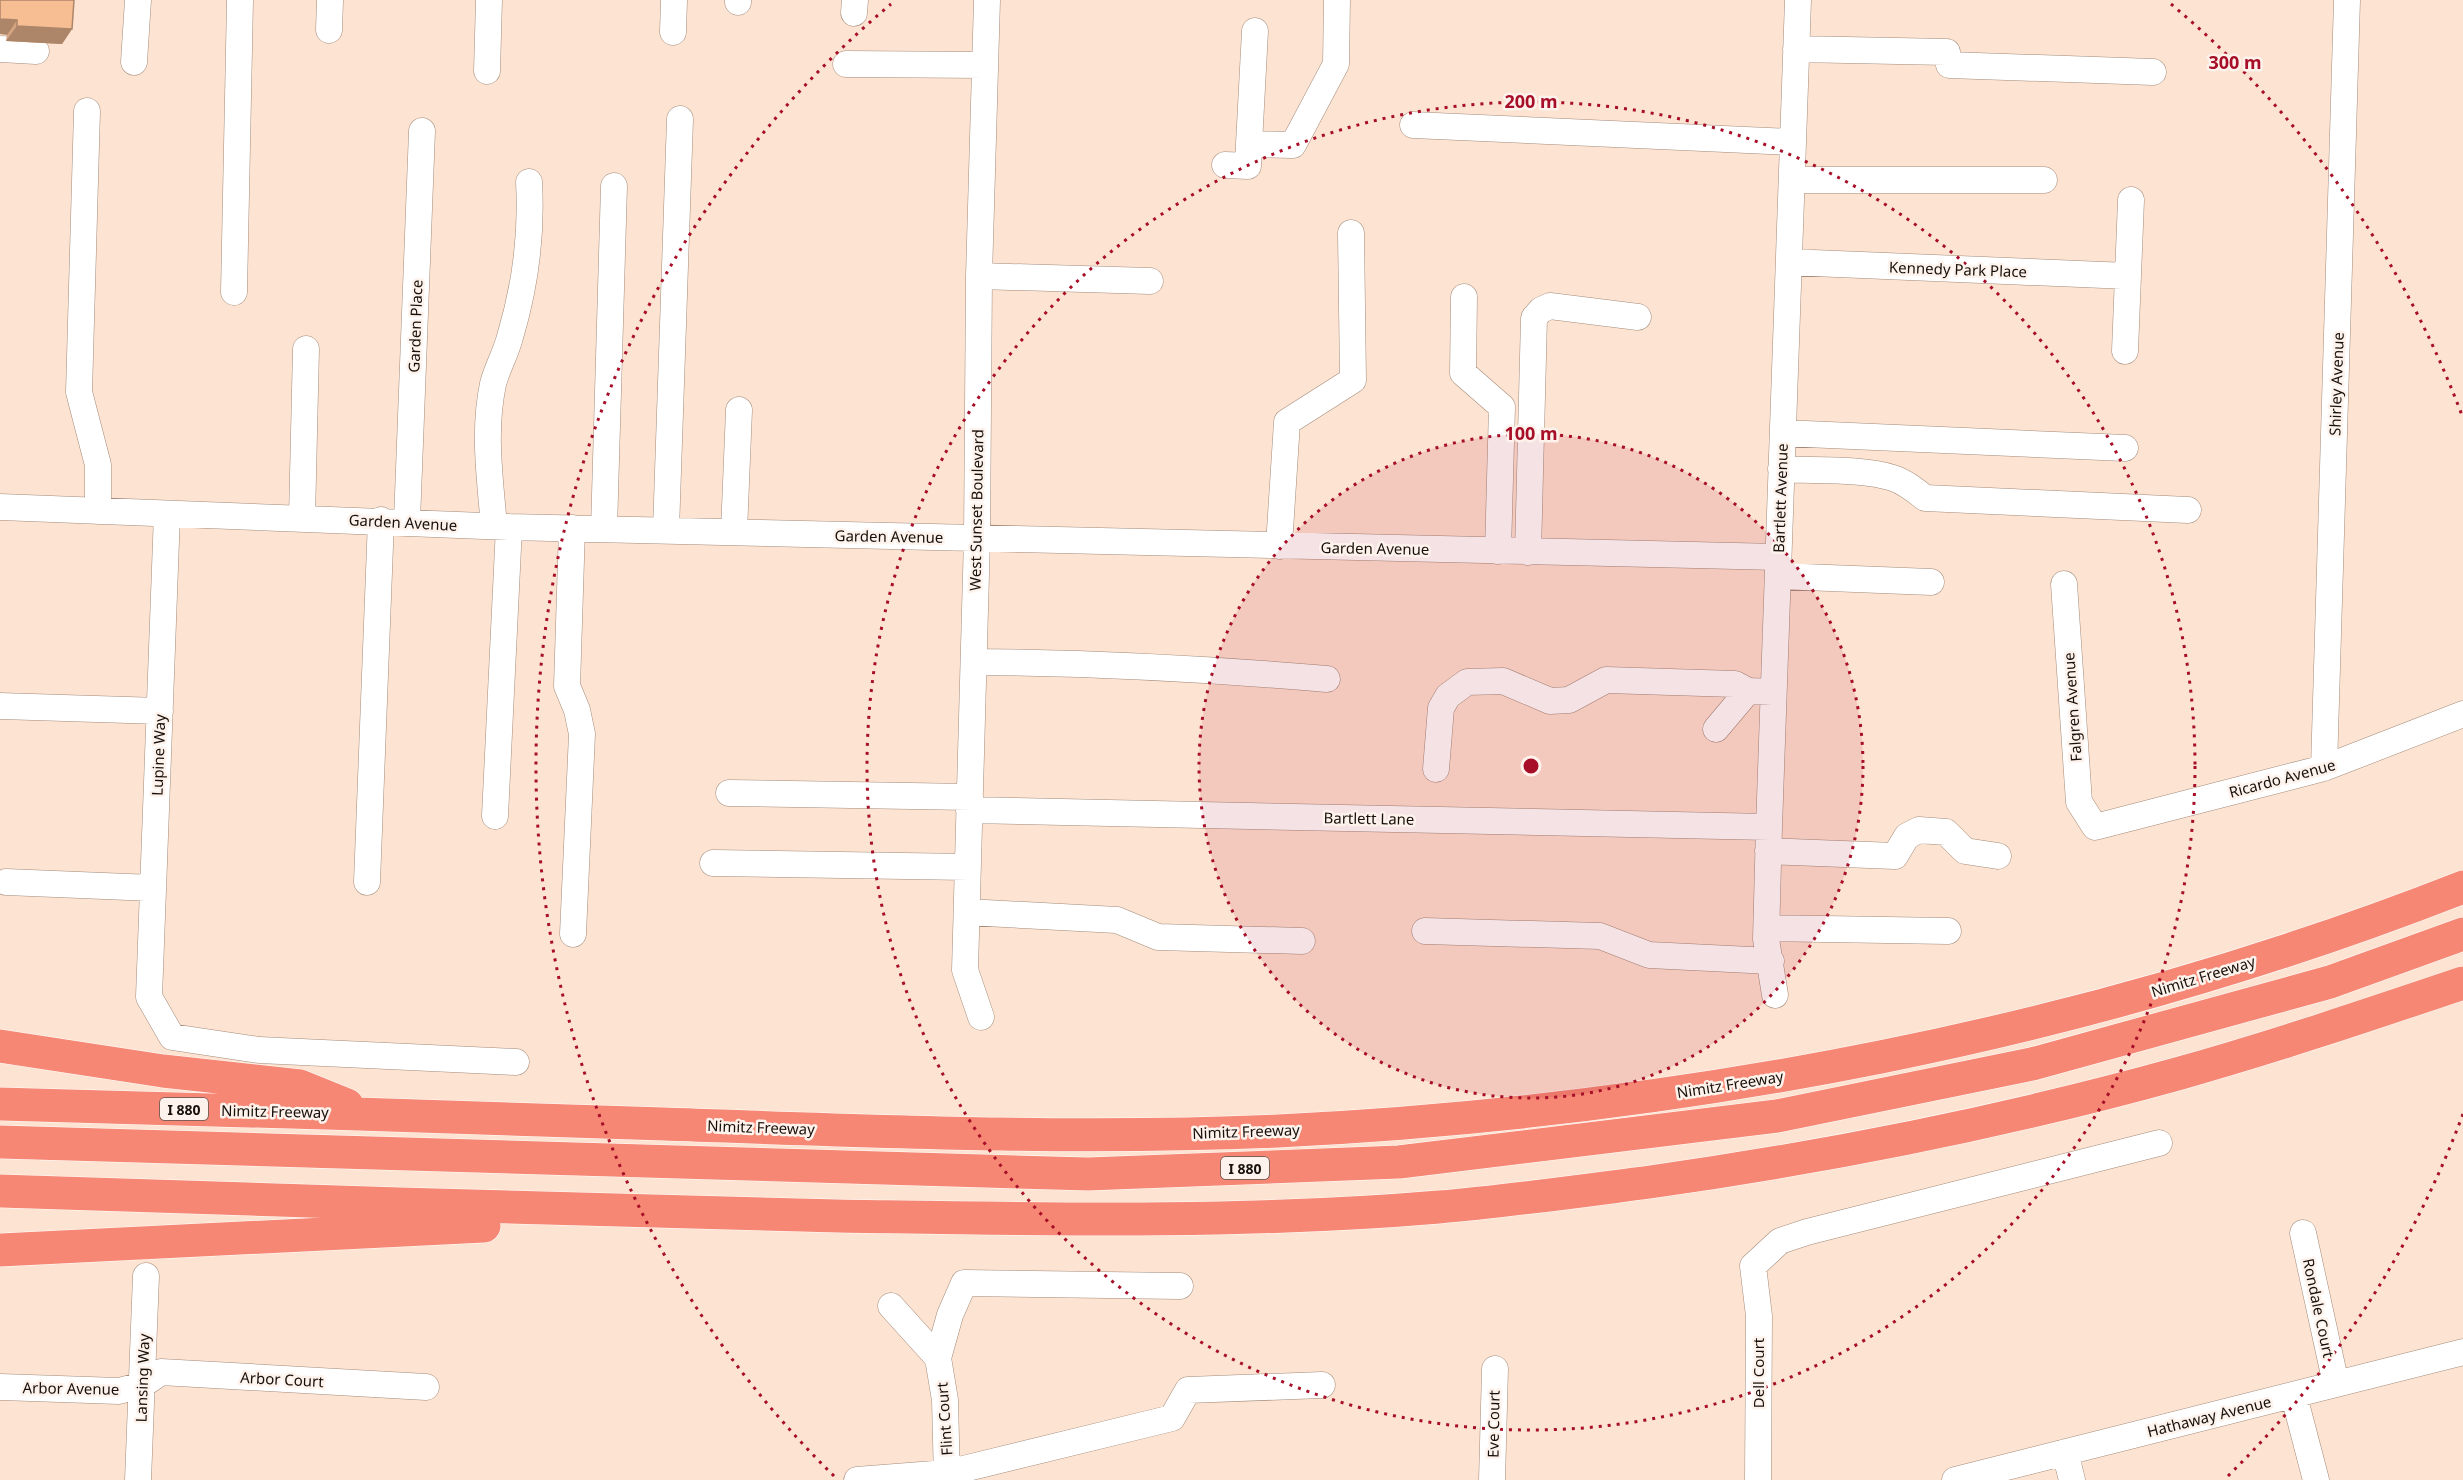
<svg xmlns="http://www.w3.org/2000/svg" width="2463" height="1480" viewBox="0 0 2463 1480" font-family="'Noto Sans',sans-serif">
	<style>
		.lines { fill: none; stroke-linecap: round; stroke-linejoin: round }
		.minor-casing { stroke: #a38b7b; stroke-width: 27 }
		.highway-casing { stroke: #fff; stroke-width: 34 }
		.minor { stroke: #fff; stroke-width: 26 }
		.highway { stroke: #f58774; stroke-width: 33 }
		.wall { fill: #d4a37f }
		.shaded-wall { fill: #ad8568 }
		.building { fill: #f7be94; stroke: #ad8568; stroke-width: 1.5 }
		.ring { fill: none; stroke: #a70e27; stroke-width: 3; stroke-dasharray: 3 6 }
		.labels { text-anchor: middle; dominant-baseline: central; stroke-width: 5; stroke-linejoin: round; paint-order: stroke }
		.shield { fill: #fef3ec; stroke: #5d544e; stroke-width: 1.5 }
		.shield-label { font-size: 14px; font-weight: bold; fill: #18100a }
		.street-label { font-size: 15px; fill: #18100a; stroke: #fef3ec }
		.centre { fill: #a70e27; stroke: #fef3ec; stroke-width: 3 }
		.ring-label { font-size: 18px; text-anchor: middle; font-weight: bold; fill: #a70e27; stroke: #fef3ec; stroke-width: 5; stroke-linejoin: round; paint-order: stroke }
	</style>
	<rect width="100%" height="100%" fill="#fde3d1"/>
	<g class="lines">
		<g class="minor-casing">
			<path id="minor" d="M738 2V0
				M854 13 855 0
				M329 30 330 0
				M1255 31 1249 144 1293 145 1336 64 1337 0
				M673 32 674 0
				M0 49 36 51
				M1796 49 1947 52 1949 65 2153 72
				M134 62 138 0
				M846 64 985 65
				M487 71 489 0
				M87 111 79 392 98 465V511
				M1413 125 1793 142
				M1225 165 1248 166 1249 144
				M1792 180H2044
				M1789 262 2128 276
				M979 276 1150 281
				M234 292 240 0
				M1464 297 1463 373 1502 407 1498 551
				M2125 351 2131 200
				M1783 433 2125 448
				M1781 469C1814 471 1863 468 1893 478 1905 482 1915 490 1925 498L2188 510
				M0 507 509 527 1778 557
				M167 514 149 997 172 1037 259 1050 516 1062
				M302 518 306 349
				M407 521 422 131
				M494 526C490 479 483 431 493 384 497 368 506 353 510 337 525 287 532 234 529 182
				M572 528 567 686 577 710 582 734 573 934
				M604 529 614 186
				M666 530 680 119
				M734 532 739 410
				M1279 546 1287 422 1353 380 1351 233
				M1528 552 1534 318 1541 310 1550 306 1638 317
				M1778 576 1931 582
				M2064 584 2079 802 2095 827 2324 768 2463 714
				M974 662C1092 663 1209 669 1327 679
				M0 706 160 711
				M1716 729 1748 691
				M2324 768 2347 0
				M1436 769 1441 708 1448 696 1467 682 1503 681 1550 701 1569 700 1606 680 1735 684 1748 691 1773 692
				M729 793 970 797
				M969 810 1769 827
				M495 816 509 527
				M1768 851 1895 856 1907 836 1919 830 1946 832 1965 851 1998 856
				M713 863 968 867
				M6 882 153 888
				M367 882 381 520
				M967 912 1117 920 1158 937 1302 941
				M1767 928 1948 931
				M1425 931 1600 936 1649 955 1771 961
				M1775 995 1766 939 1769 827 1798 0
				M981 1017 965 970 977 538 979 276 987 0
				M2303 1233 2336 1384
				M891 1306 938 1358
				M0 1387 119 1391 142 1385 161 1372 426 1387
				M2294 1396 2316 1480
				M2065 1452 2072 1480
				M138 1480 146 1276
				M857 1480 947 1473 1172 1418 1188 1390 1322 1385
				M947 1480 945 1400 938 1358 950 1315 964 1283 1180 1286
				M1492 1480 1495 1369
				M1758 1480 1759 1316 1753 1266 1780 1241 1807 1232 2159 1143
				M1955 1480 2463 1352"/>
		</g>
		<g class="highway-casing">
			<path id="highway" d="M0 1046 163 1071 300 1086 347 1105
				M0 1104C221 1110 443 1116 664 1124 868 1131 1073 1140 1278 1131 1682 1111 2086 1035 2463 887
				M0 1142 1088 1174 1399 1162 1777 1116 2032 1064 2330 982 2463 934
				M0 1191C279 1200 559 1210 838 1216 1039 1219 1239 1224 1439 1207 1509 1201 1580 1191 1650 1182 1827 1157 2004 1122 2177 1074 2273 1047 2368 1015 2463 983
				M0 1250 484 1226"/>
		</g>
		<use href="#minor" class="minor"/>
		<use href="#highway" class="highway"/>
	</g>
	<path class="wall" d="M0 0 72 29 62 44 6 41 7 35Z"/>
	<path class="shaded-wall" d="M0 19 17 20 7 35 0 34Z
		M17 26 72 29 62 44 6 41Z"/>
	<path class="building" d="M0 0H74L72 29 17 26V20L0 19Z"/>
	<circle cx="1531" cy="766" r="332" fill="#a70e27" fill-opacity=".12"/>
	<g class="ring">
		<circle cx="1531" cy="766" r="332"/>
		<circle cx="1531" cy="766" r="664"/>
		<path d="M2463 1114A995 995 0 0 1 2228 1476M834 1476A995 995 0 0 1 891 4M2171 4A995 995 0 0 1 2463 418"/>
	</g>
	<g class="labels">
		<g class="shield">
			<rect x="160" y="1098" width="48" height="22" rx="4.5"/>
			<rect x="1221" y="1157" width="48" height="22" rx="4.5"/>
		</g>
		<g class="shield-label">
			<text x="184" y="1109">I 880</text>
			<text x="1245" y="1168">I 880</text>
		</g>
		<g class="street-label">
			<text transform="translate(1958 269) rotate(2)">Kennedy Park Place</text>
			<text transform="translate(415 326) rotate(-88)">Garden Place</text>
			<text transform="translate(2336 384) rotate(-88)">Shirley Avenue</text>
			<text transform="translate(1780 498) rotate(-88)">Bartlett Avenue</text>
			<text transform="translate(976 510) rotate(-89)">West Sunset Boulevard</text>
			<text transform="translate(403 522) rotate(3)">Garden Avenue</text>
			<text transform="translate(889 536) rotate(1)">Garden Avenue</text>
			<text transform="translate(1375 548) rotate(1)">Garden Avenue</text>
			<text transform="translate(2072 707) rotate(-94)">Falgren Avenue</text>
			<text transform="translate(158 755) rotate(-88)">Lupine Way</text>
			<text transform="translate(2282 778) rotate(-15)">Ricardo Avenue</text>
			<text transform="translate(1369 818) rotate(1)">Bartlett Lane</text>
			<text transform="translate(2203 976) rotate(-17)">Nimitz Freeway</text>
			<text transform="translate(1730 1084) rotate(-9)">Nimitz Freeway</text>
			<text transform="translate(275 1111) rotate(1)">Nimitz Freeway</text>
			<text transform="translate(761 1127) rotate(2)">Nimitz Freeway</text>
			<text transform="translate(1246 1131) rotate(-2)">Nimitz Freeway</text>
			<text transform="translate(2319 1308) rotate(78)">Rondale Court</text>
			<text transform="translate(1758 1373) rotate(-90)">Dell Court</text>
			<text transform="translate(142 1378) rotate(-88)">Lansing Way</text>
			<text transform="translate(282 1379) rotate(3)">Arbor Court</text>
			<text transform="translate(71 1388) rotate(1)">Arbor Avenue</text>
			<text transform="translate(2209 1416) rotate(-14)">Hathaway Avenue</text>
			<text transform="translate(944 1419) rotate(-94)">Flint Court</text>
			<text transform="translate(1493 1424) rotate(-89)">Eve Court</text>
		</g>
	</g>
	<circle cx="1531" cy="766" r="9" class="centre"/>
	<g class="ring-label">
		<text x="2235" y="69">300 m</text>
		<text x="1531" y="108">200 m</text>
		<text x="1531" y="440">100 m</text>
	</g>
</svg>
